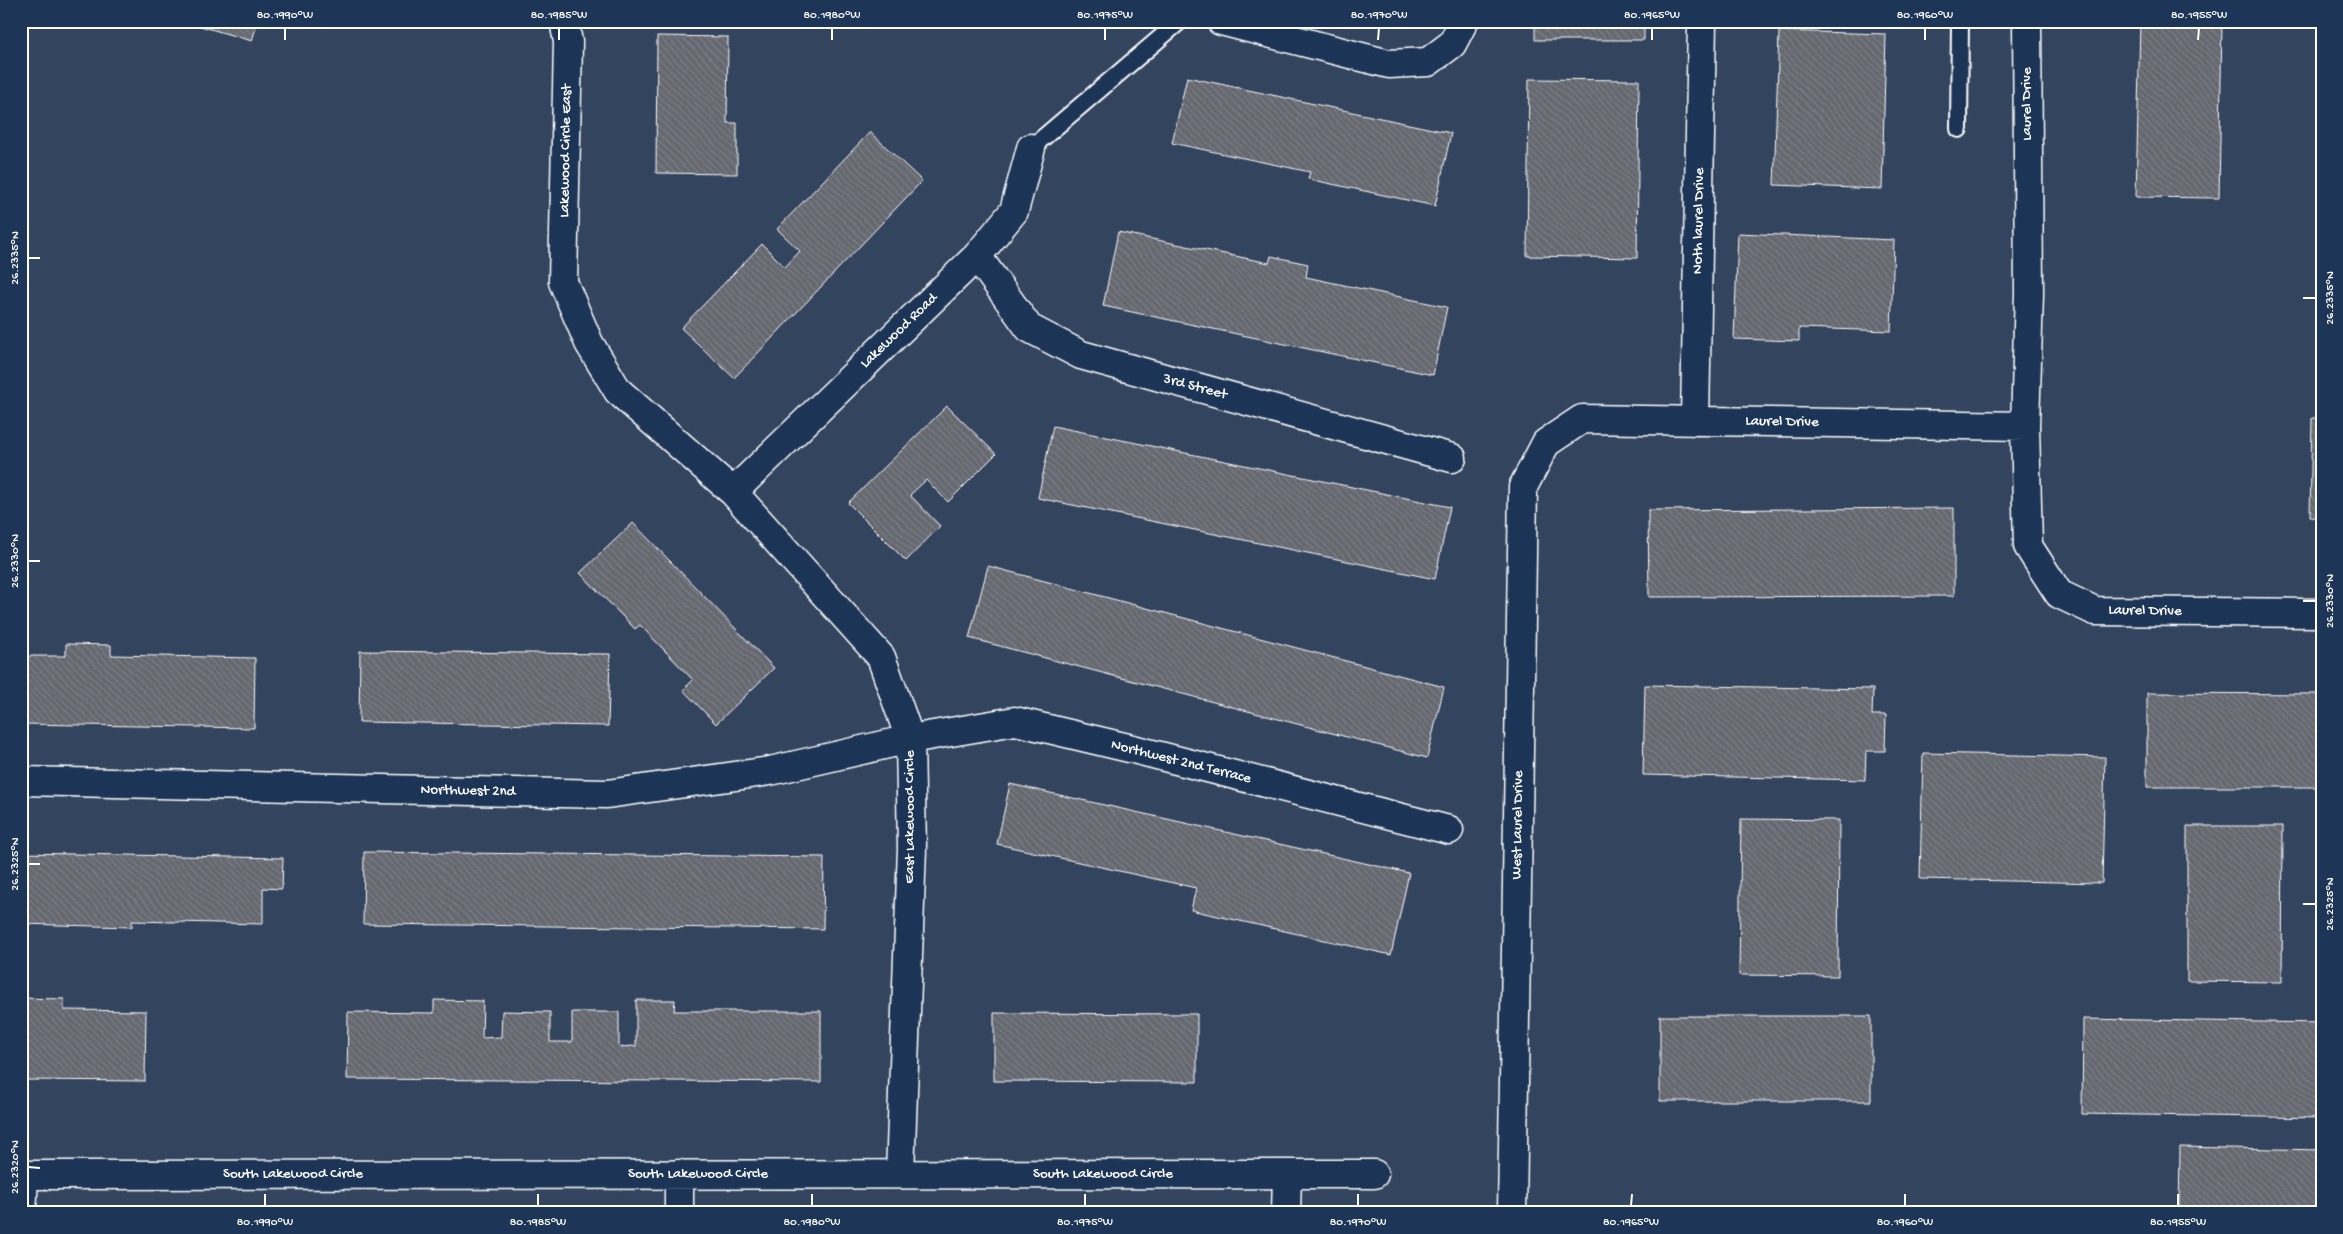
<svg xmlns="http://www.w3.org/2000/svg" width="2343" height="1234" viewBox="0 0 2343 1234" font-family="'Gochi Hand',sans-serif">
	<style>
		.building { fill: url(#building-back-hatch); stroke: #fff }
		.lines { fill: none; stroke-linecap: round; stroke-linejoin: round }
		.lane-casing { stroke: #fff; stroke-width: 20 }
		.street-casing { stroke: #fff; stroke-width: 31 }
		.lane { stroke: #1d3557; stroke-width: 16 }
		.street { stroke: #1d3557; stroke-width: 28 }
		.ticks { fill: none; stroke: #fff; stroke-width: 2 }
		.labels { text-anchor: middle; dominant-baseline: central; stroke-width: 4; stroke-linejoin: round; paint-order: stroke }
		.street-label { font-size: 15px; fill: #fff; stroke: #1d3557 }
		.neatline { fill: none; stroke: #fff; stroke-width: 2 }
		.ticks-label { font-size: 12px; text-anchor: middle; fill: #fff }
	</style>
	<defs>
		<pattern id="building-back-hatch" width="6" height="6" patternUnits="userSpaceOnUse" patternTransform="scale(1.25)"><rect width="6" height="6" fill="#65676f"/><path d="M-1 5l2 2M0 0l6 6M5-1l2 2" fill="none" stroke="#7c7e85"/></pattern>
	</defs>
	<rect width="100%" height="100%" fill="#33445e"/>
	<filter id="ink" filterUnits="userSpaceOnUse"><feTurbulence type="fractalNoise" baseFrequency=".02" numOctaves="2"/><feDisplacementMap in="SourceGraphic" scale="10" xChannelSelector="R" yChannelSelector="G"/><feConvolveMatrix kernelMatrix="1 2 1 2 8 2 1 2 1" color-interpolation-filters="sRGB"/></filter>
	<g filter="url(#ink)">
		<path class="building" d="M183 21H258L252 41Z
			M1535 21H1644V40H1535Z
			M2140 21H2222L2219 198 2136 197Z
			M1779 31 1886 34 1882 189 1774 185Z
			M657 36 728 37 727 123H737V174L656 173Z
			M1187 77 1451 133 1435 206 1308 179 1310 172 1172 143Z
			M1529 79 1639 80 1637 258 1527 256Z
			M870 132 922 181 734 378 681 328 762 244 785 267 800 251 777 229Z
			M1118 232 1269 263 1271 256 1308 264 1306 277 1447 307 1433 375 1103 306Z
			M1738 233 1894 240 1891 331 1799 328V341L1734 339Z
			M947 406 996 454 948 502 926 480 910 495 940 526 906 561 848 503Z
			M2312 418H2322V518L2310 517Z
			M1053 426 1450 507 1435 579 1038 498Z
			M1954 508V596L1649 597 1648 510Z
			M633 523 774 668 716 724 683 690 693 680 640 625 635 629 580 573Z
			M988 566 1444 687 1427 758 969 638Z
			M66 644 111 645V655L255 658 254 728 21 724V656H66Z
			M360 651 610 654 608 726 359 722Z
			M1645 685 1873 689 1872 715H1886L1885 751H1866L1865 780 1643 775Z
			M2147 693 2322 694V787H2147Z
			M1923 753 2105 757 2102 883 1920 879Z
			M1010 784 1409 873 1391 955 1191 910 1196 888 997 844Z
			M1741 819 1839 820 1838 976 1739 975Z
			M2187 826H2283L2282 982 2187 981Z
			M364 852 824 857 823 929 363 924Z
			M21 853 283 858 282 889 263 888V924L132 921V927L21 924Z
			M21 998 64 999V1010L146 1011 145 1081 21 1080Z
			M434 1000 483 1001 482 1038 501 1037 502 1011 550 1012V1042H572V1012H619V1047L636 1046V1000H675L674 1011H821V1082L347 1079 348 1012 434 1013Z
			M994 1013 1197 1014V1082L994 1081Z
			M1660 1016H1871V1101H1660Z
			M2083 1019 2322 1023V1118L2082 1114Z
			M2180 1147 2322 1150V1213H2179Z"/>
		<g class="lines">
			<g class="lane-casing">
				<path id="lane" d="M1959 129 1960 21
					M1031 148 1180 21"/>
			</g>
			<g class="street-casing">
				<path id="street" d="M564 21 568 42 563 282 589 343 618 391 733 492 881 657 910 739 912 848 900 1174
					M1221 21 1389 64 1428 62 1452 44 1464 21
					M2027 21 2029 293 2025 426 2028 546 2059 594 2095 611 2322 613
					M977 256 1029 328 1081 355 1452 458
					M1695 421 1702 21
					M733 492 977 256 1014 211 1031 148
					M21 781 607 794 770 771 910 739 1015 721 1133 749 1449 830
					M21 1175 1374 1174
					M22 1213 24 1175
					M679 1213V1174
					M1286 1213 1287 1174
					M1512 1213 1523 487 1546 443 1582 419 2025 426"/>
			</g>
			<use href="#lane" class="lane"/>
			<use href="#street" class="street"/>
		</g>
	</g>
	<path class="ticks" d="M285 40V28M559 40V28M832 40V28M1105 40V28M1378 40 1379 28M1652 40V28M1925 40V28M2198 40 2199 28M28 258H40M2303 298H2316M28 561H40M2303 601H2316M28 864H40M2303 904H2316M28 1167 40 1168M265 1206V1194M538 1206V1194M812 1206V1194M1085 1206V1194M1358 1206V1194M1631 1206 1632 1194M1905 1206V1194M2178 1206V1194"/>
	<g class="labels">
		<g class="street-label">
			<text transform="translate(2027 104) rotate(-90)">Laurel Drive</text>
			<text transform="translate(566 151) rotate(-89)">Lakewood Circle East</text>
			<text transform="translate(1699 221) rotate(-89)">Noth laurel Drive</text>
			<text transform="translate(899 331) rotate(-44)">Lakewood Road</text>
			<text transform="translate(1195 387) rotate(15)">3rd Street</text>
			<text transform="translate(1782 422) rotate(1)">Laurel Drive</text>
			<text transform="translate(2145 611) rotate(1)">Laurel Drive</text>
			<text transform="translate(1181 762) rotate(14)">Northwest 2nd Terrace</text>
			<text transform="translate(468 791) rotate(1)">Northwest 2nd</text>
			<text transform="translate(910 817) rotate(-90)">East Lakewood Circle</text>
			<text transform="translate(1518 825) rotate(-89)">West Laurel Drive</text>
			<text x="293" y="1174">South Lakewood Circle</text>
			<text x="698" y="1174">South Lakewood Circle</text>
			<text x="1103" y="1174">South Lakewood Circle</text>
		</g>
	</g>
	<rect width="2343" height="1234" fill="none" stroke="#1d3557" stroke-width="55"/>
	<rect x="28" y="28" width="2288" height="1178" class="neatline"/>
	<g class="ticks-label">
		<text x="285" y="18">80.1990°W</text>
		<text x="559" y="18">80.1985°W</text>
		<text x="832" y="18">80.1980°W</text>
		<text x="1105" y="18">80.1975°W</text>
		<text x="1379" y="18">80.1970°W</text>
		<text x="1652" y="18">80.1965°W</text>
		<text x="1925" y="18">80.1960°W</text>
		<text x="2199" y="18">80.1955°W</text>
		<text transform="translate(14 258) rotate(-90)" y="4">26.2335°N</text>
		<text transform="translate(2329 298) rotate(-90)" y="4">26.2335°N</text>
		<text transform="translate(14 561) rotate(-90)" y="4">26.2330°N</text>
		<text transform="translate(2329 601) rotate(-90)" y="4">26.2330°N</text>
		<text transform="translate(14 864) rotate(-90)" y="4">26.2325°N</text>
		<text transform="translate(2329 904) rotate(-90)" y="4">26.2325°N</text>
		<text transform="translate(14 1167) rotate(-90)" y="4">26.2320°N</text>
		<text x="265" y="1225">80.1990°W</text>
		<text x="538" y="1225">80.1985°W</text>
		<text x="812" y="1225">80.1980°W</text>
		<text x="1085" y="1225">80.1975°W</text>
		<text x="1358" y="1225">80.1970°W</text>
		<text x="1631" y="1225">80.1965°W</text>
		<text x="1905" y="1225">80.1960°W</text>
		<text x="2178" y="1225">80.1955°W</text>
	</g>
</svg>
